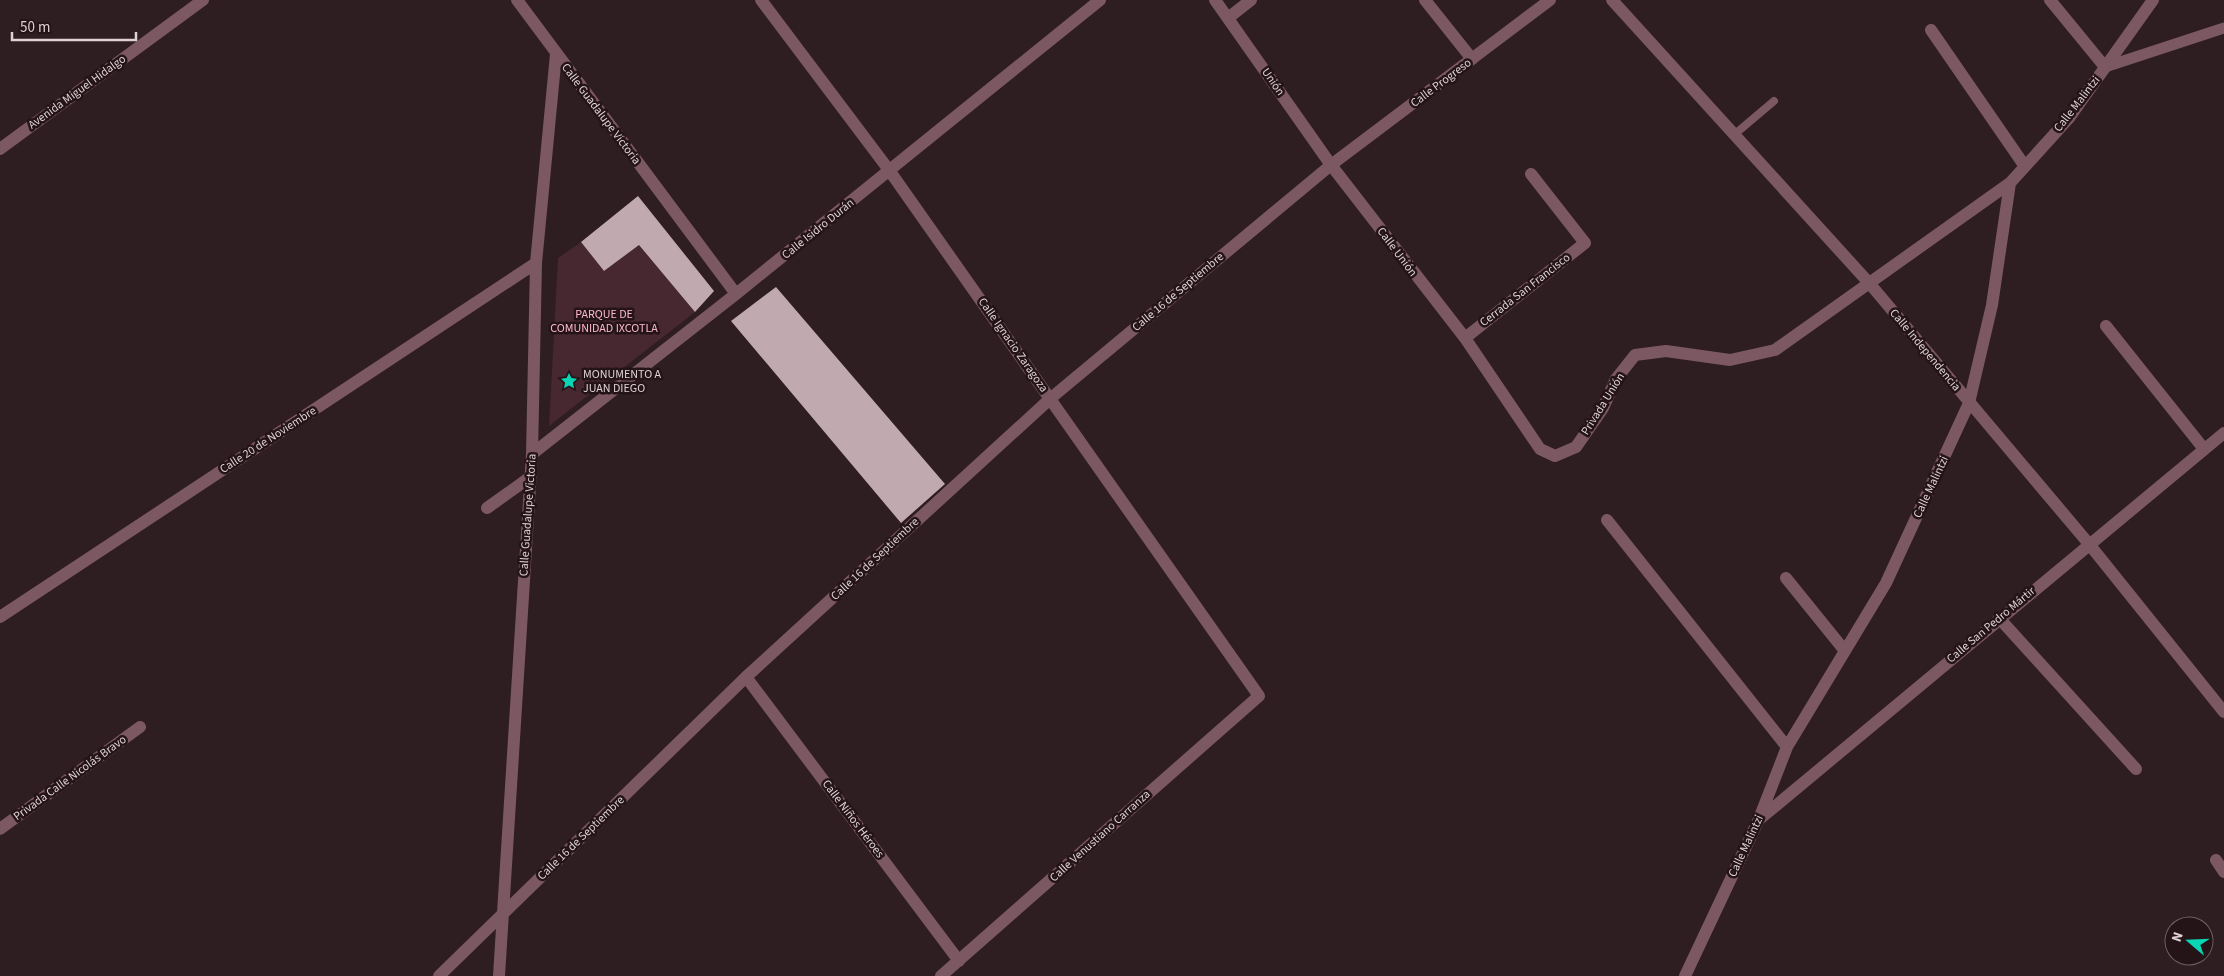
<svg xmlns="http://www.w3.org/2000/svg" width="2224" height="976" viewBox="0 0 2224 976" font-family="'Source Sans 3',sans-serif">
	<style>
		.green { fill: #472730 }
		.building { fill: #c0a9af }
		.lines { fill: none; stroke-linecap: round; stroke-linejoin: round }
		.service { stroke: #7c5862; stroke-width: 8 }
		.pedestrian { stroke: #7c5862; stroke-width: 11 }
		.minor { stroke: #7c5862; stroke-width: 12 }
		.tertiary { stroke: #7c5862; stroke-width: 12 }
		.labels { text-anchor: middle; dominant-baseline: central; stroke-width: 5; stroke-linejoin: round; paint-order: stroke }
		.street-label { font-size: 12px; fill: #ded2d5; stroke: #241418 }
		.park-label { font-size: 12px; fill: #fcb9cb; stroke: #241418 }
		.poi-label { font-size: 12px; fill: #ded2d5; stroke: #241418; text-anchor: start }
	</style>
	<rect width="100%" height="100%" fill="#2e1d21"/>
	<path class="green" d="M581 242 604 271 639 245 695 312 549 426 558 258Z"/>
	<path class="building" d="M638 196 714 291 695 312 639 245 604 271 581 242Z
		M776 287 945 484 901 523 731 321Z"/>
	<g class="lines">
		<path class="service" d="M1735 134 1774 101"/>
		<path class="pedestrian" d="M2105 67 2224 28"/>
		<path class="minor" d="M517 0 736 294
			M761 0 889 170 1259 696 941 976
			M1215 0 1331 165 1465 338 1540 449 1555 456 1576 447 1603 408 1616 379 1635 355 1666 351 1730 360 1775 350 2010 183
			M1425 0 1472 59
			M1612 0 1870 284 2089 544 2224 712
			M2050 0 2105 67
			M1228 18 1251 0
			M1931 30 2024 165
			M0 149 203 0
			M2106 326 2204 449
			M1465 338 1585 243 1531 174
			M532 454 736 294 1100 0
			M487 508 529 478
			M1607 520 1787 747
			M1786 578 1845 651
			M0 617 536 263
			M1999 618 2136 769
			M746 677 959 961
			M1761 818 2224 433
			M0 829 140 727
			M2216 860 2224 872
			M499 976 532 454 536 263 556 54
			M1685 976 1759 819 1787 747 1886 583 1969 403 1992 305 2010 183 2069 118 2153 0"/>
		<path class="tertiary" d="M439 976 746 677 1051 398 1331 165 1550 0"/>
	</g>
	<defs>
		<g id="sight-bare" transform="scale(1.35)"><path d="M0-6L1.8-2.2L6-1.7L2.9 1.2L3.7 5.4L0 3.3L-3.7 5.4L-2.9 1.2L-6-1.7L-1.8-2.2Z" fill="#09d5b5" stroke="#241418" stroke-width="2.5" paint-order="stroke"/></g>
	</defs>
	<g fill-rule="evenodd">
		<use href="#sight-bare" x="569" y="381"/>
	</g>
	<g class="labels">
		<g class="street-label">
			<text transform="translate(1273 82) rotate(55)">Unión</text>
			<text transform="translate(1441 83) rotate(-37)">Calle Progreso</text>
			<text transform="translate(77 92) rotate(-36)">Avenida Miguel Hidalgo</text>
			<text transform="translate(2077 104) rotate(-52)">Calle Malintzi</text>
			<text transform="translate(601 114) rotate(53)">Calle Guadalupe Victoria</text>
			<text transform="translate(818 229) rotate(-39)">Calle Isidro Durán</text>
			<text transform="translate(1397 252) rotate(53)">Calle Unión</text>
			<text transform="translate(1525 290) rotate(-38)">Cerrada San Francisco</text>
			<text transform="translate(1178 292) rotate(-40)">Calle 16 de Septiembre</text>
			<text transform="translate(1013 345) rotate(55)">Calle Ignacio Zaragoza</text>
			<text transform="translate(1925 350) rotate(50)">Calle Independencia</text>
			<text transform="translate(1603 404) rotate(-58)">Privada Unión</text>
			<text transform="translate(268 440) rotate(-33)">Calle 20 de Noviembre</text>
			<text transform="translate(1931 487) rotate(-65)">Calle Malintzi</text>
			<text transform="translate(528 515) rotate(-86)">Calle Guadalupe Victoria</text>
			<text transform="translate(875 559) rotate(-43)">Calle 16 de Septiembre</text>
			<text transform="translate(1991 625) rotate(-40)">Calle San Pedro Mártir</text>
			<text transform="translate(70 778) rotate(-36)">Privada Calle Nicolás Bravo</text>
			<text transform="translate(853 819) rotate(53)">Calle Niños Héroes</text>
			<text transform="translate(1100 836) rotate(-42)">Calle Venustiano Carranza</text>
			<text transform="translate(581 838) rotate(-44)">Calle 16 de Septiembre</text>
			<text transform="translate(1746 846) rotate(-65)">Calle Malintzi</text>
		</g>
		<g class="park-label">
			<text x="604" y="314">PARQUE DE<tspan x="604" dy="14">COMUNIDAD IXCOTLA</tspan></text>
		</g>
		<g class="poi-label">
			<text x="583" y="374">MONUMENTO A<tspan x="583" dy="14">JUAN DIEGO</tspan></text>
		</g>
	</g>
	<g transform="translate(2189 941) rotate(289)"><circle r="24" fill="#241418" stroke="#6e6064"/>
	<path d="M0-4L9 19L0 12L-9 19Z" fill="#09d5b5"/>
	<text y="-8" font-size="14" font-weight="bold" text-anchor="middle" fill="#ded2d5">N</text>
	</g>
	<path d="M12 32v8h124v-8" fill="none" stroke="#ded2d5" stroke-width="2.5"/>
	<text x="20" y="32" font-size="15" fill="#ded2d5" stroke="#241418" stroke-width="4" paint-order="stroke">50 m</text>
</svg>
